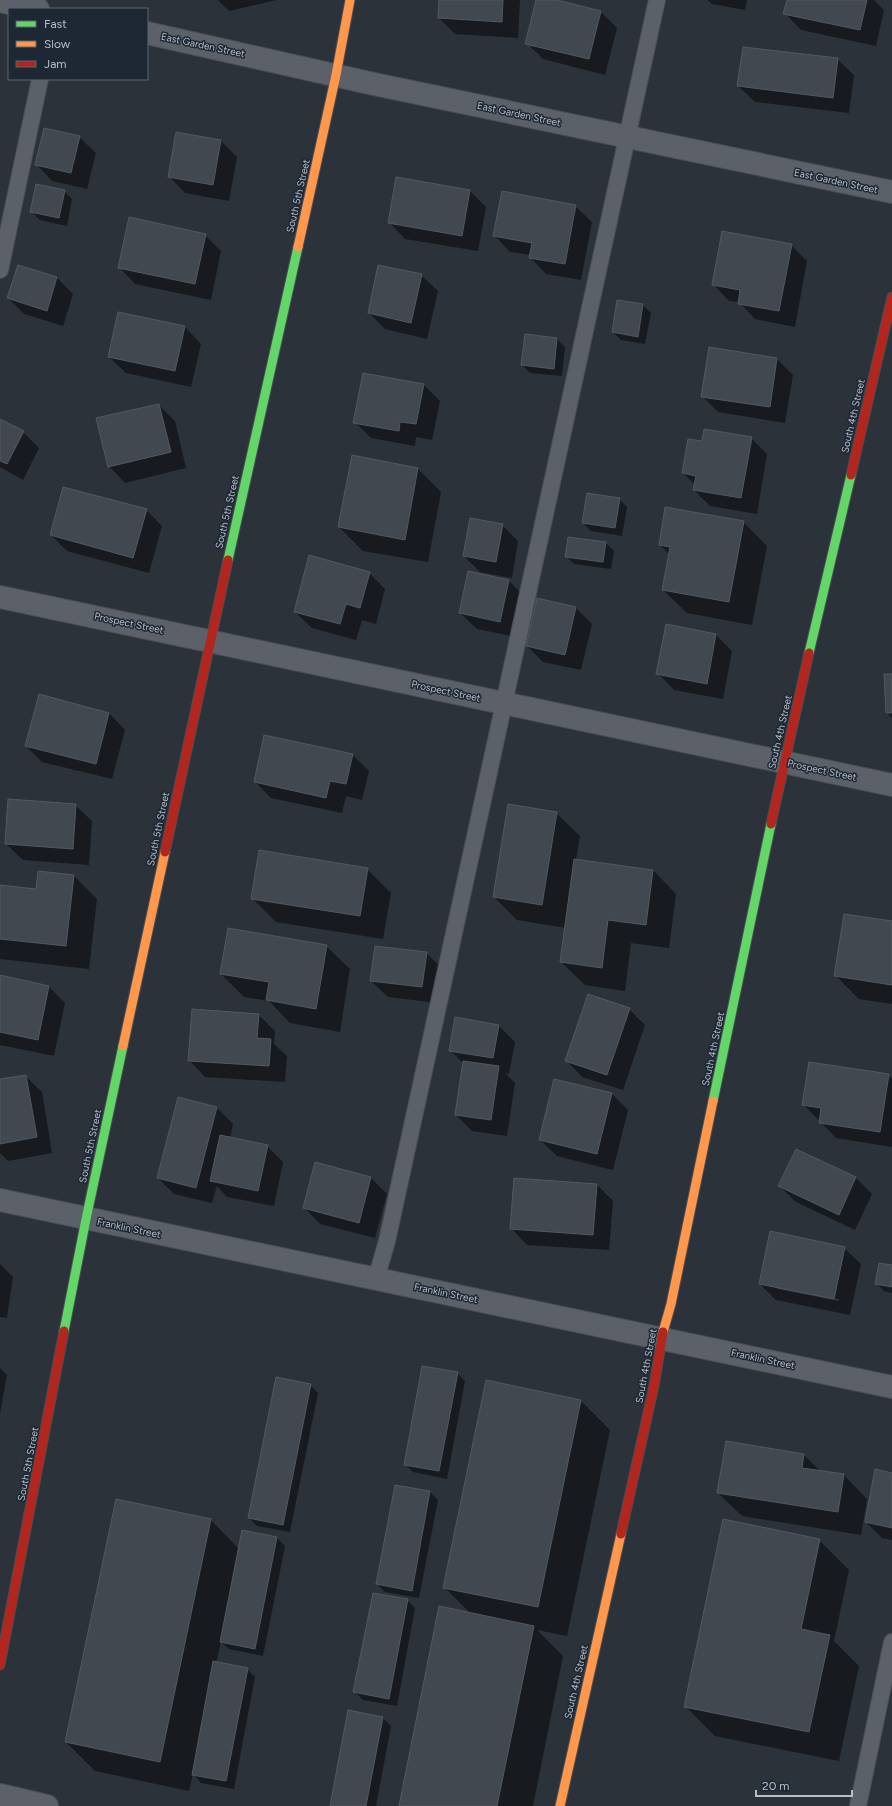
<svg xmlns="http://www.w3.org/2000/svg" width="892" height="1806" viewBox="0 0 892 1806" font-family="Figtree,sans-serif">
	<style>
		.shadow { fill: #0007; fill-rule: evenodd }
		.building { fill: #42484f; stroke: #535961 }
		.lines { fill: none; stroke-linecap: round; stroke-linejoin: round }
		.lane-casing { stroke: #494e54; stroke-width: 18 }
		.street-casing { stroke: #494e54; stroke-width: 24 }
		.fast-casing { stroke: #494e54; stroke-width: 11 }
		.slow-casing { stroke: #494e54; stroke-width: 11 }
		.jam-casing { stroke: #494e54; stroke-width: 11 }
		.lane { stroke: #5c6068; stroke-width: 16 }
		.street { stroke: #5c6068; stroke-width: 22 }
		.fast { stroke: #63d668; stroke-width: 9 }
		.slow { stroke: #ff974d; stroke-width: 9 }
		.jam { stroke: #b3261e; stroke-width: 9 }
		.labels { text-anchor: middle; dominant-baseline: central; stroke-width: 3; stroke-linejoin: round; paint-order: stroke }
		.street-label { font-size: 10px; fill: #b6beca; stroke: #1e2835 }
	</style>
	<rect width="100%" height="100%" fill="#2b323a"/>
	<path class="shadow" d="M218 0H277L229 11Z
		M440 0H520L518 38 455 34 439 18Z
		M537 0H553L601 12 617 28 605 75 543 59 527 43Z
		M708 0H747L745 10 712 4Z
		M788 0H874L884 10 876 46 801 30 785 13Z
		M837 59 854 75 849 113 755 102 738 86Z
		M79 137 96 153 87 189 52 181 36 164Z
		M221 141 237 157 229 201 185 193 169 176Z
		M397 178 470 191 486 207 478 251 405 239 389 222Z
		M64 191 72 199 67 226 40 220 32 212Z
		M575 206 592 222 581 280 546 274 530 257 531 255 510 252 494 235Z
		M205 235 221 251 211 300 135 284 119 267Z
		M791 245 807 261 795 327 755 319 739 302 729 301 713 284Z
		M18 266 57 278 73 294 63 326 24 314 8 298Z
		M421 275 438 291 427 339 385 329 369 313Z
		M643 305 651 313 645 344 621 340 613 332Z
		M119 313 185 327 201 344 191 387 126 373 109 357Z
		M526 335 557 339 565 347 562 376 530 373 522 365Z
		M777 359 793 375 785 423 718 412 702 396Z
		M424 385 440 401 432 440 416 437 415 446 371 438 355 422Z
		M159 405 175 421 186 468 125 483 109 466Z
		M0 420 23 432 39 448 23 480 0 467Z
		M751 438 767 454 757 514 710 506 694 490 695 485 683 473Z
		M418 469 441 492 428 562 363 551 339 527Z
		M619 499 627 507 622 536 591 531 583 523Z
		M146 510 162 526 149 573 67 551 51 535Z
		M743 522 767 546 752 625 687 613 663 590 669 554 660 545Z
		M502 525 518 541 512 578 480 572 464 556Z
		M606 543 614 551 611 569 574 564 566 556Z
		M369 573 385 589 376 624 362 620 356 640 312 628 295 612Z
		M509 581 525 597 516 637 477 629 460 613Z
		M576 608 592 624 581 670 543 662 527 646Z
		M667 625 716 635 732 651 723 699 674 690 658 673Z
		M892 675V718L887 713Z
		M109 713 125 730 112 779 42 762 26 746Z
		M353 755 369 771 362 800 346 796 342 813 271 798 255 782Z
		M75 805 92 821 89 865 23 860 6 844Z
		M556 813 580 836 576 860 653 870 676 894 669 948 631 943 625 991 585 985 561 962 566 928 517 920 494 897Z
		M367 869 391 893 383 939 276 922 252 898Z
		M74 876 97 899 89 969 0 959V886L37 890Z
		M892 922V1004L859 999 835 975Z
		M326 946 350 969 340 1032 290 1023 269 1001 244 997 221 974Z
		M426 953 443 969 438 1003 388 997 371 981Z
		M0 976 49 987 65 1003 54 1056 0 1045Z
		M629 1009 645 1025 623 1090 582 1077 566 1060Z
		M259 1015 275 1031 274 1044 287 1056 285 1082 205 1077 189 1060Z
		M499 1026 515 1042 509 1074 505 1073 515 1083 507 1136 472 1131 456 1115 464 1064 450 1050Z
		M888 1075 892 1079V1147L836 1138 804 1105Z
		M25 1076 42 1092 52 1153 8 1161 0 1153V1080Z
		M612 1094 628 1110 613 1170 557 1156 540 1140Z
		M179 1098 217 1108 233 1124 230 1138 267 1146 283 1162 274 1206 227 1197 217 1186 212 1203 174 1194 158 1178Z
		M796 1150 856 1178 872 1194 855 1230 796 1202 779 1186Z
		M371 1178 387 1194 375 1238 320 1224 304 1207Z
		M597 1185 613 1201 609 1250 527 1245 511 1228Z
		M844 1248 861 1264 850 1315 776 1300 760 1284ZM777 1287 839 1299V1301L777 1289Z
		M0 1264 13 1277 7 1318 0 1317Z
		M892 1266V1293L884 1291 876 1283Z
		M0 1368 7 1375 0 1414Z
		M457 1373 465 1381 447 1479 413 1472 405 1464Z
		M310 1385 318 1393 290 1532 257 1526 249 1518Z
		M580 1400 610 1430 567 1636 537 1630 563 1656 533 1806H400L471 1614 444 1587Z
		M804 1455 821 1472 844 1475 867 1499 861 1535 742 1516 718 1493Z
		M892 1474V1540L882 1538 866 1522Z
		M430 1492 438 1500 419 1598 385 1592 377 1584Z
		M117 1500 211 1520 239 1549 243 1531 277 1538 285 1546 263 1656 229 1649 221 1642 216 1663 247 1669 255 1677 234 1789 201 1783 193 1774 189 1791 95 1771 66 1742Z
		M819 1540 849 1570 834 1641 859 1666 839 1761 715 1736 685 1706Z
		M407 1600 415 1608 397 1706 363 1700 355 1692Z
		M383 1718 391 1726 376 1806H331Z"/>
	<path class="building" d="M439 0H503L502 22 438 18Z
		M536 0H557L601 11 589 59 525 44Z
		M787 0H867L860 30 783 14Z
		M743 47 838 58 833 98 737 86Z
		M44 128 80 136 71 173 35 165Z
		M176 132 221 140 213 185 168 177Z
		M396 177 470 190 462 236 388 223Z
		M36 184 65 190 59 218 30 212Z
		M502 191 576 205 565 264 529 258 532 243 493 236Z
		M129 217 206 234 195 284 118 268Z
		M722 231 792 244 779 311 738 304 740 290 712 285Z
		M18 265 57 277 47 311 7 298Z
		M378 265 422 274 411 323 368 313Z
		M617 300 643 304 638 337 612 332Z
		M118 312 185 326 175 371 108 357Z
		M525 334 557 338 554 369 521 365Z
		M709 347 777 358 770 407 701 397Z
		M363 373 424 384 416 424 400 422 399 431 353 423Z
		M159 404 171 452 108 467 96 418Z
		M0 419 24 431 7 464 0 461Z
		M704 429 752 437 741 498 693 490 696 476 682 473 688 439 702 441Z
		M352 455 418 468 405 540 338 527Z
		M63 487 147 509 133 558 50 535Z
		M587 493 620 498 615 528 582 523Z
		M665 507 744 521 729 602 662 590 670 547 659 545Z
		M470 518 503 524 496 562 463 556Z
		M568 537 606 542 603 562 565 557Z
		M309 555 370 572 360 608 346 604 340 624 294 612Z
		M468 571 509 580 500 622 459 613Z
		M537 598 576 607 565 655 526 646Z
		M666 624 716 634 707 684 656 674Z
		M884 674H892V713H886Z
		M39 694 109 713 96 764 25 746Z
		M264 735 353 754 346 784 330 781 326 798 254 782Z
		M8 799 76 804 73 849 5 844Z
		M508 804 557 812 542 905 493 897Z
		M259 850 368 868 360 916 251 899Z
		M574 859 653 870 646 925 608 920 602 968 560 962Z
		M38 871 74 875 66 946 0 939V885L36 889Z
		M844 914 892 921V985L834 976Z
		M228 928 327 945 316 1009 266 1000 269 982 220 974Z
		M375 946 427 952 422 987 370 981Z
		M0 975 49 986 38 1040 0 1032Z
		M588 994 630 1008 607 1075 565 1061Z
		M192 1009 259 1014 257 1038 271 1039 269 1066 188 1061Z
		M455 1017 499 1025 493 1058 449 1051Z
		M463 1061 499 1066 491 1120 455 1115Z
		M809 1062 889 1074 880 1132 819 1123 821 1108 802 1105Z
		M26 1075 37 1137 0 1144V1079Z
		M554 1079 612 1093 597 1154 539 1140Z
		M178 1097 217 1107 196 1188 157 1178Z
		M220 1135 268 1145 258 1191 210 1181Z
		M796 1149 856 1177 839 1215 778 1186Z
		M315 1162 371 1177 359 1223 303 1208Z
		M514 1178 597 1184 593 1235 510 1229Z
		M770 1231 845 1247 834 1299 759 1284Z
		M879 1263 892 1265V1287L875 1284Z
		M422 1366 458 1372 439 1471 404 1465Z
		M276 1377 311 1384 283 1525 248 1518Z
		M486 1380 581 1400 538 1607 443 1588Z
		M726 1441 804 1454 802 1468 844 1474 838 1512 717 1493Z
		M875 1469 892 1473V1528L865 1522Z
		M395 1485 430 1491 412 1591 376 1584Z
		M116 1499 211 1519 160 1762 65 1742Z
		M723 1519 820 1539 801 1629 830 1635 809 1732 684 1707Z
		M242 1530 277 1537 255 1649 220 1642Z
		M373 1593 408 1599 389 1699 353 1692Z
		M439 1606 534 1626 497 1806H399Z
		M213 1661 248 1668 226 1781 192 1775Z
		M348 1710 383 1717 366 1806H330Z"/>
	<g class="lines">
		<g class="lane-casing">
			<path id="lane" d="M0 270 40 79
				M376 1279 387 1241 657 0
				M858 1806 892 1642"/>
		</g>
		<g class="street-casing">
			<path id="street" d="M0 1 38 9
				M147 33 374 84 892 192
				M0 597 892 785
				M0 1200C297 1264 595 1323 892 1387
				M0 1795 47 1806"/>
		</g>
		<g class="fast-casing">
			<path id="fast" d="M228 560 298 247
				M809 653 851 475
				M713 1101 771 824
				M64 1331 86 1219 123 1046"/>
		</g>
		<g class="slow-casing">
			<path id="slow" d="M298 247 336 75 350 0
				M123 1046 165 852
				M663 1332 671 1304 713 1101
				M560 1806 621 1534"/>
		</g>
		<g class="jam-casing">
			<path id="jam" d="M851 475 892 297
				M771 824 809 653
				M165 852 228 560
				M621 1534 654 1386 663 1332
				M0 1665 64 1331"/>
		</g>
		<use href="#lane" class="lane"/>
		<use href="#street" class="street"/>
		<use href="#fast" class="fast"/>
		<use href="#slow" class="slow"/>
		<use href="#jam" class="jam"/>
	</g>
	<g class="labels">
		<g class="street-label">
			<text transform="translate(203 45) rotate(12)">East Garden Street</text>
			<text transform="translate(519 114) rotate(12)">East Garden Street</text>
			<text transform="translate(836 181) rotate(12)">East Garden Street</text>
			<text transform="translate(298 196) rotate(-77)">South 5th Street</text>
			<text transform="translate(853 416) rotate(-77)">South 4th Street</text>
			<text transform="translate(227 512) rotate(-77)">South 5th Street</text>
			<text transform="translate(129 623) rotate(12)">Prospect Street</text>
			<text transform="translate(446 691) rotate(12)">Prospect Street</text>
			<text transform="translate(780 732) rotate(-77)">South 4th Street</text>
			<text transform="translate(822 770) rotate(12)">Prospect Street</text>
			<text transform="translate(158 829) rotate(-78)">South 5th Street</text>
			<text transform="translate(713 1049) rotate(-78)">South 4th Street</text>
			<text transform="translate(90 1146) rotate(-78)">South 5th Street</text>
			<text transform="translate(129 1228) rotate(12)">Franklin Street</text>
			<text transform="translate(446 1293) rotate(12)">Franklin Street</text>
			<text transform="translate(763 1359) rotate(12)">Franklin Street</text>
			<text transform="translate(646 1366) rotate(-79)">South 4th Street</text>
			<text transform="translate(28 1464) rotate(-79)">South 5th Street</text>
			<text transform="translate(576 1682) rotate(-77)">South 4th Street</text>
		</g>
	</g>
	<rect x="8" y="8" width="140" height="72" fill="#1e2835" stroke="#5b6471"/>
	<rect x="16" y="21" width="20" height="6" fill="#63d668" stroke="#5b6471"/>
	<text x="44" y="28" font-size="12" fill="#b6beca">Fast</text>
	<rect x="16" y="41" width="20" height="6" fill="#ff974d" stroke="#5b6471"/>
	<text x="44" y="48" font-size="12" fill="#b6beca">Slow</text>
	<rect x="16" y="61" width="20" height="6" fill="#b3261e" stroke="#5b6471"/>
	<text x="44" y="68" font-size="12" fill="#b6beca">Jam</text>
	<path d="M756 1790v6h96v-6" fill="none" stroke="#b6beca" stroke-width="2"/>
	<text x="762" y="1790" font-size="12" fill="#b6beca" stroke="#1e2835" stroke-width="3" paint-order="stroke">20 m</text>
</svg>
